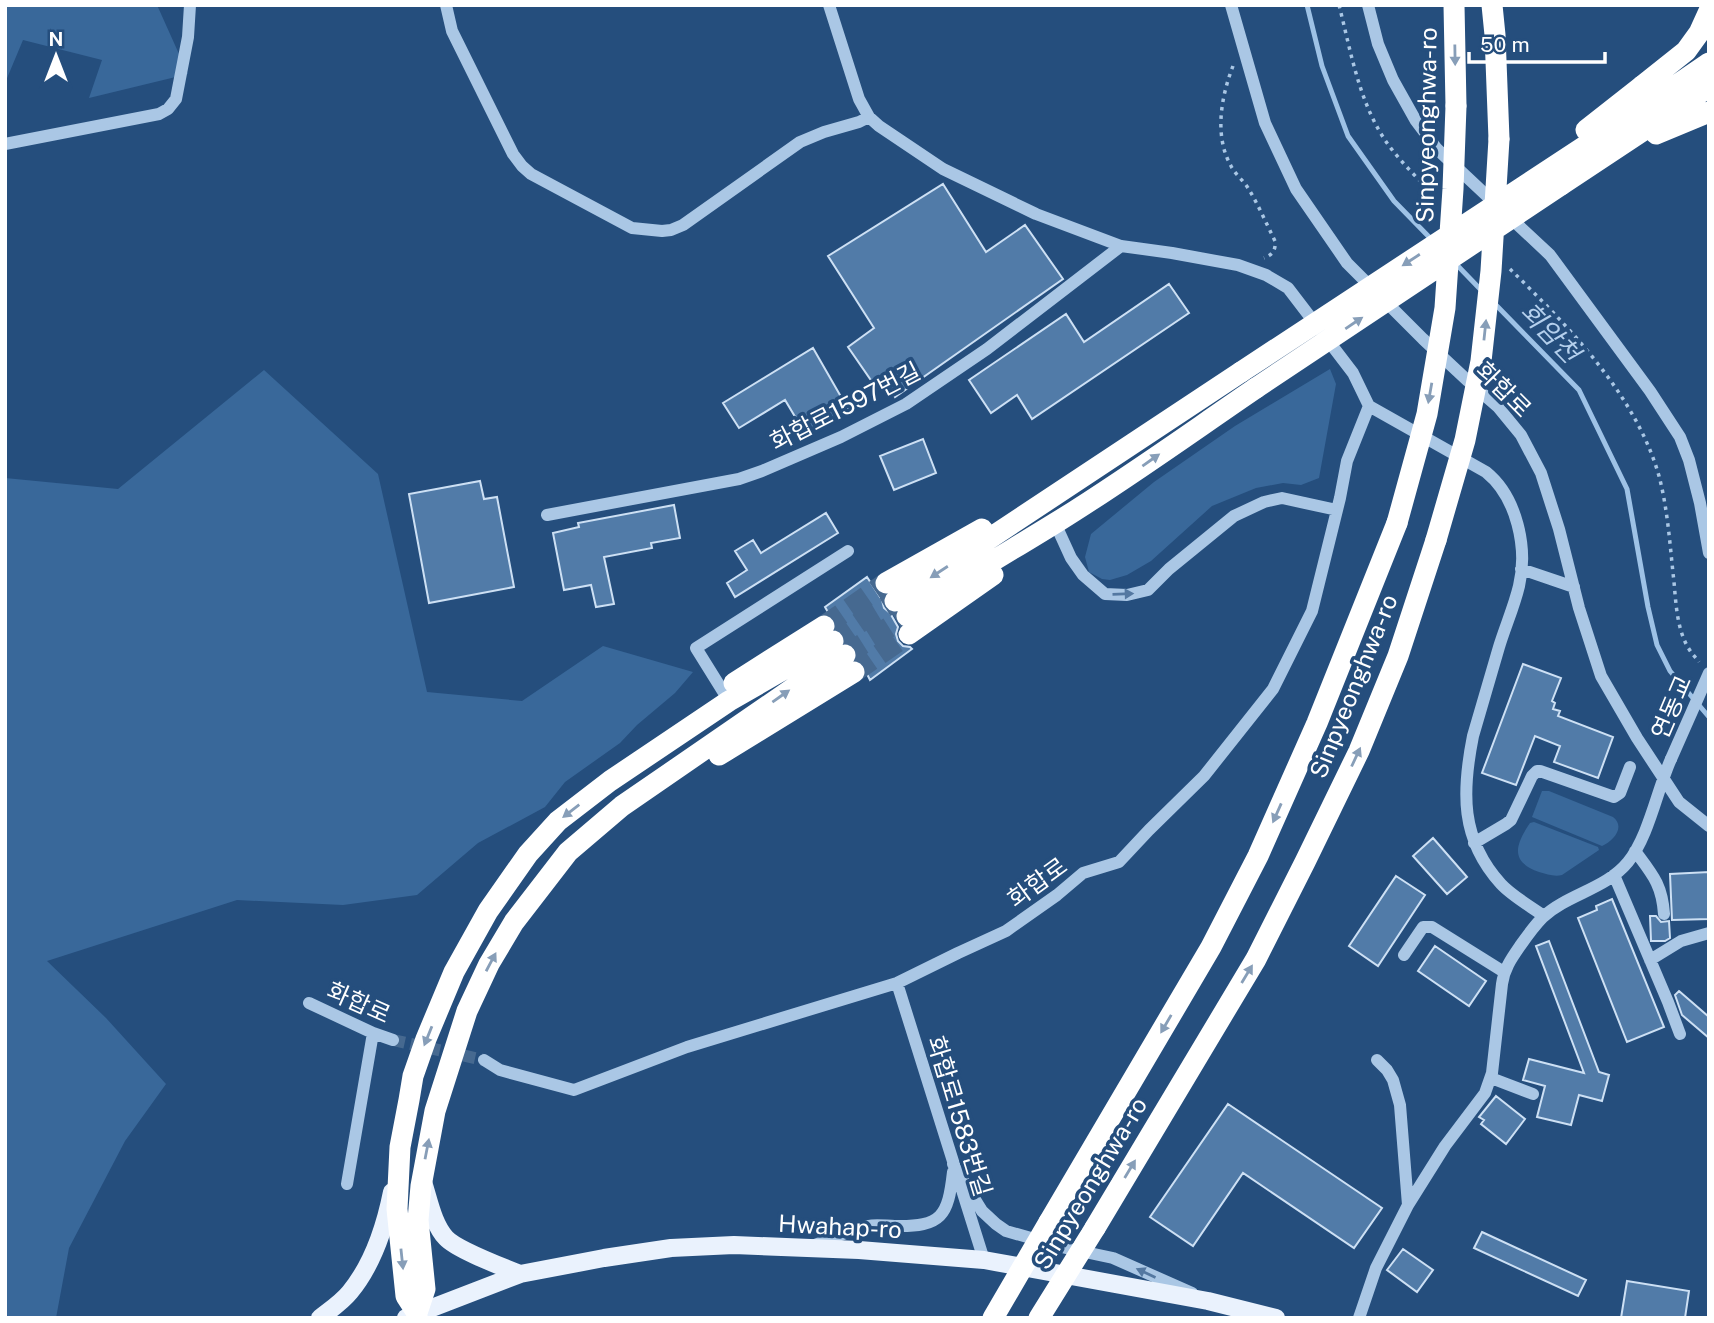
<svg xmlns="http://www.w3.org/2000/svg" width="1714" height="1323" viewBox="0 0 1714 1323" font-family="'Public Sans','Noto Sans KR',sans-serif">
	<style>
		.green { fill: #39689a }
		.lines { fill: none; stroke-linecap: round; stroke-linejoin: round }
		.stream { stroke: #9ec2e6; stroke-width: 5 }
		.building { fill: #517ba8; stroke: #cde0f4; stroke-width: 2 }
		.minor-tunnel { stroke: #466990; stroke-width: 12; stroke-dasharray: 12 6; stroke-linecap: butt }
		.highway-tunnel { stroke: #466990; stroke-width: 21; stroke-dasharray: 21 10; stroke-linecap: butt }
		.path { stroke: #aac7e5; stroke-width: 3.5; stroke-dasharray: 3.5 5; stroke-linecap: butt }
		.minor { stroke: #aac7e5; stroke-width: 12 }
		.major { stroke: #eaf2fd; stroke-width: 18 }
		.highway { stroke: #fff; stroke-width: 21 }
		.minor-bridge { stroke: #aac7e5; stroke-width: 12 }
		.highway-bridge { stroke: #fff; stroke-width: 21 }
		.oneway { fill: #879eb8 }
		.oneway2 { fill: #5478a1 }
		.labels { text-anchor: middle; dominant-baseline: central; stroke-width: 7; stroke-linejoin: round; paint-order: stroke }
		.street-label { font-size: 24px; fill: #fff; stroke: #254e7d }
		.water-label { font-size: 26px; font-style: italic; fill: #b5d0ed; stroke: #254e7d }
	</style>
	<rect width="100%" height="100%" fill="#254e7d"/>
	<path class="green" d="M5 5H157L188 74 89 98 102 60 23 40 5 83Z
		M1330 369 1336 384 1319 478 1301 485 1283 483 1256 488 1212 506 1151 561 1127 575 1110 580 1102 579 1089 572 1085 557 1091 534 1154 482 1235 426Z
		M264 370 378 474 427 692 522 701 603 646 693 672 675 693 637 725 620 743 565 782 545 807 478 843 417 895 343 905 237 900 47 961 106 1018 166 1084 125 1141 69 1248 56 1318H5V478L118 489Z
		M1542 791H1549L1613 817C1626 827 1613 841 1602 846L1532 817Z
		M1534 822 1598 847 1599 850 1562 875C1554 877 1547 874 1539 872 1510 862 1515 845 1530 823Z"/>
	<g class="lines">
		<path class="stream" d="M1307 5 1322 66 1348 136 1394 201 1433 241
			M1455 263 1482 291
			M1494 303 1579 390 1627 489 1648 607 1657 645 1670 671 1709 717"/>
	</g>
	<path class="building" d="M943 184 986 252 1025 225 1063 279 895 397 884 380 875 386 848 347 874 328 828 256Z
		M1169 284 1189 313 1032 419 1017 395 991 413 969 380 1066 314 1084 342Z
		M813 348 848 409 806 435 785 400 739 428 723 403Z
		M923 439 936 473 894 490 880 456Z
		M480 481 484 499 497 497 514 587 429 603 409 494Z
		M674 505 680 538 651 543 652 548 604 557 614 604 596 607 591 585 564 590 553 533 579 527 578 523Z
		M826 513 838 533 735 597 727 583 747 570 735 551 753 540 761 553Z
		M867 577 882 600 884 608 890 613 898 627 896 634 898 641 903 646 910 647 912 649 870 680 867 674 865 665 857 659 858 654 856 649 852 644 846 642 844 634 838 629 835 620 829 614 825 607Z
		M1523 664 1561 678 1552 701 1555 703 1553 709 1560 711 1558 716 1613 737 1598 778 1554 762 1560 746 1535 736 1516 785 1482 773Z
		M1433 838 1467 877 1447 894 1413 856Z
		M1709 872V919L1672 920 1670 874Z
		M1396 876 1425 895 1378 966 1349 946Z
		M1612 899 1664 1027 1627 1042 1578 918 1597 910 1596 906Z
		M1650 916H1656L1661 922 1669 921 1670 938 1665 941H1651Z
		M1549 941 1599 1072 1609 1075 1602 1101 1579 1095 1571 1125 1537 1117 1545 1086 1523 1080 1529 1059 1584 1073 1536 946Z
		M1435 946 1486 981 1469 1006 1418 971Z
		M1679 991 1709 1017V1038L1682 1015 1675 995Z
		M1496 1096 1525 1119 1506 1144 1481 1124 1484 1120 1479 1117Z
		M1228 1104 1382 1208 1354 1248 1243 1173 1193 1246 1150 1217Z
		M1482 1232 1586 1280 1578 1296 1474 1248Z
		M1403 1249 1433 1270 1417 1292 1387 1270Z
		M1627 1281 1689 1291 1685 1318H1621Z"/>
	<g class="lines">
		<path class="minor-tunnel" d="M393 1040 484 1060"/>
		<path class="highway-tunnel" d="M824 626 886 583
			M833 641 862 621 895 601
			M845 655 907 616
			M854 672 909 634"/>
		<path class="path" d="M1339 5C1351 52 1359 103 1387 143 1400 161 1418 179 1434 195
			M1233 66C1221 97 1214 136 1231 166 1235 174 1243 180 1248 188 1258 204 1266 223 1275 241 1276 249 1273 255 1264 258
			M1510 269C1568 326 1636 395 1659 476 1668 510 1670 547 1674 582 1676 604 1677 630 1689 649 1692 654 1696 658 1699 662"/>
		<path class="minor" d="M446 5 452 31 513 154 522 166 531 174 632 228 662 231 671 230 683 225 800 142 824 132 859 122 869 117
			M829 5 859 99 869 117 879 126 943 169 1036 214 1121 246 1172 253 1238 265 1266 275 1288 288 1353 373 1369 406
			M1231 5 1265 123 1296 189 1347 263 1423 339 1468 381 1498 407 1521 435 1541 473 1559 529 1579 608 1601 676 1637 738 1679 802 1709 826
			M1368 5 1378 44 1393 80 1416 121 1437 149 1550 255 1650 391 1680 437 1689 460 1700 503 1709 553
			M5 144 159 114 168 109 176 99 188 37 190 5
			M1369 406 1486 472C1517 497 1528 548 1519 586 1514 607 1505 627 1499 647 1490 677 1482 706 1473 736 1462 791 1460 839 1501 884 1512 896 1530 906 1544 916
			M547 515 739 479 762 471 841 437 906 404 987 349 1121 246
			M1055 523 1071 558 1083 575 1105 594 1127 595 1148 590 1169 569 1234 516 1264 502 1282 498 1337 510
			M1521 569 1574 587
			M729 701 696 648 848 551
			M1474 843 1506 824 1511 820 1532 776 1537 771H1540L1614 797 1620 793 1630 767
			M1635 851C1652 874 1662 884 1664 914
			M1614 875 1668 1002 1680 1034
			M1404 955 1423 927H1432L1504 972
			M1650 960 1681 941 1709 933
			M897 983 984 1260
			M309 1003 373 1033 393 1040
			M484 1060 500 1070 574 1090 687 1047 897 983 958 953 1006 931 1057 895 1083 873 1119 862 1149 830 1204 776 1273 689 1312 611 1340 498 1347 461 1369 406
			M1377 1060 1387 1070 1393 1080 1400 1105 1408 1205
			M1491 1078 1533 1094
			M953 1164 982 1211 996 1224 1006 1231 1066 1248 1113 1258 1192 1293
			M347 1184 373 1033
			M815 1245C832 1239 850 1230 868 1226 876 1224 887 1226 895 1226 942 1227 948 1216 953 1172
			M1359 1318 1376 1268 1408 1205 1445 1146 1485 1093 1492 1073 1502 984C1504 969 1511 959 1520 946 1527 936 1534 926 1543 917 1568 894 1606 889 1628 862 1649 836 1657 790 1671 759"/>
		<path class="major" d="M423 1182C429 1200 433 1224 446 1238 457 1250 503 1267 520 1274
			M320 1318C330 1310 342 1302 350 1292 373 1264 385 1227 392 1192
			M406 1318 520 1274 604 1258 671 1248 734 1245 859 1250 984 1260 1208 1301 1276 1318"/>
		<path class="highway" d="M1454 5 1456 106
			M1492 5 1495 35 1499 139
			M1642 86 1686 51 1699 33 1709 11
			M1652 102 1709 63
			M1656 134 1709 112
			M1561 185 1709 87
			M886 583 982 529
			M895 601 1241 372
			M907 616C956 582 1007 553 1057 522 1125 480 1190 433 1256 388
			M909 634 993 575
			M734 683 824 626
			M719 755 854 672
			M1049 1222 1211 947 1258 856 1317 723 1397 523
			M1095 1228 1256 959 1305 862 1359 751 1398 656 1436 540
			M417 1313 406 1296 397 1209 400 1147 409 1100 413 1076 426 1039 454 972 488 911 528 854 558 821 610 781 729 701 833 641
			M417 1318V1313L425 1289 418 1220 421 1186 435 1111 467 1011 489 964 514 922 568 852 622 806 808 678 845 655"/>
		<path class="minor-bridge" d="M1671 759 1709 673"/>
		<path class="highway-bridge" d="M1586 130 1642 86
			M1241 372 1652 102
			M1256 388 1561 185
			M1397 523 1427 414 1445 308 1453 189 1456 106
			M1436 540 1465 440 1481 361 1491 271 1499 139
			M993 1318 1049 1222
			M1039 1318 1095 1228"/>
	</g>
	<defs><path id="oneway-solid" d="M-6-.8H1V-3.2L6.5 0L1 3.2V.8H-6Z" transform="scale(1.75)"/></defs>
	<g class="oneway">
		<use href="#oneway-solid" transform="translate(1455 55) rotate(89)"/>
		<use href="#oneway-solid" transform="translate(1411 260) rotate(147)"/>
		<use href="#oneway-solid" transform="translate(1354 323) rotate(-34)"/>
		<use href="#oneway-solid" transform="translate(1485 330) rotate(-84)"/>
		<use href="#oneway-solid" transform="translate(1430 393) rotate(100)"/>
		<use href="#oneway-solid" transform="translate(1151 460) rotate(-35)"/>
		<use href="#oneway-solid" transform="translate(939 572) rotate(147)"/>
		<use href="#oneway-solid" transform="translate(781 696) rotate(-35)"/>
		<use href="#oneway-solid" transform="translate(1356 757) rotate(-65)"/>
		<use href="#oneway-solid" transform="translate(571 811) rotate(142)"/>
		<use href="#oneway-solid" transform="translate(1277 813) rotate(114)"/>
		<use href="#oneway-solid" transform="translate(491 962) rotate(-62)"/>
		<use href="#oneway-solid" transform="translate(1247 974) rotate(-59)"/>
		<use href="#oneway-solid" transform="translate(1166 1024) rotate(120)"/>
		<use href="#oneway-solid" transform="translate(428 1036) rotate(112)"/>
		<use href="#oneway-solid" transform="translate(427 1149) rotate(-79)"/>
		<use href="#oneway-solid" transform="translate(1130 1169) rotate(-59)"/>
		<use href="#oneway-solid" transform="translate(402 1259) rotate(84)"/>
	</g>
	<g class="oneway2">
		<use href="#oneway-solid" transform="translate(1123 594) rotate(-2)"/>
		<use href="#oneway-solid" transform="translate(1146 1273) rotate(-155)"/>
	</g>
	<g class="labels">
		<g class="street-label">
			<text transform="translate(1426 125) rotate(-89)">Sinpyeonghwa-ro</text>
			<text transform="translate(1504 389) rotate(45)">화합로</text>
			<text transform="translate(845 406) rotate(-27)">화합로1597번길</text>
			<text transform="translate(1353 686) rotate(-68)">Sinpyeonghwa-ro</text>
			<text transform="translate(1671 707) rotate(-67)">연동교</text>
			<text transform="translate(1037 882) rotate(-36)">화합로</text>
			<text transform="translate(359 1002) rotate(24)">화합로</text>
			<text transform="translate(960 1116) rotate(73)">화합로1583번길</text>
			<text transform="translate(1090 1183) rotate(-59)">Sinpyeonghwa-ro</text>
			<text transform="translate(840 1226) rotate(3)">Hwahap-ro</text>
		</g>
		<g class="water-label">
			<text transform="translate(1550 332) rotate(46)">회암천</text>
		</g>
	</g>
	<rect width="1714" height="1323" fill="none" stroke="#ffffff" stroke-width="14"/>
	<g transform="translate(56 56)" stroke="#254e7d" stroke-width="5" paint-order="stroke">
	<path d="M0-5L12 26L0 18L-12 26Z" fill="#ffffff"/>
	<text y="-10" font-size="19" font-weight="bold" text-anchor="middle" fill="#ffffff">N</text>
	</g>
	<path d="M1469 52v10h136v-10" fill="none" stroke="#ffffff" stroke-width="3.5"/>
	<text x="1480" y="52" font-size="21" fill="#ffffff" stroke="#254e7d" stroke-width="5" paint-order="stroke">50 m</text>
</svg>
